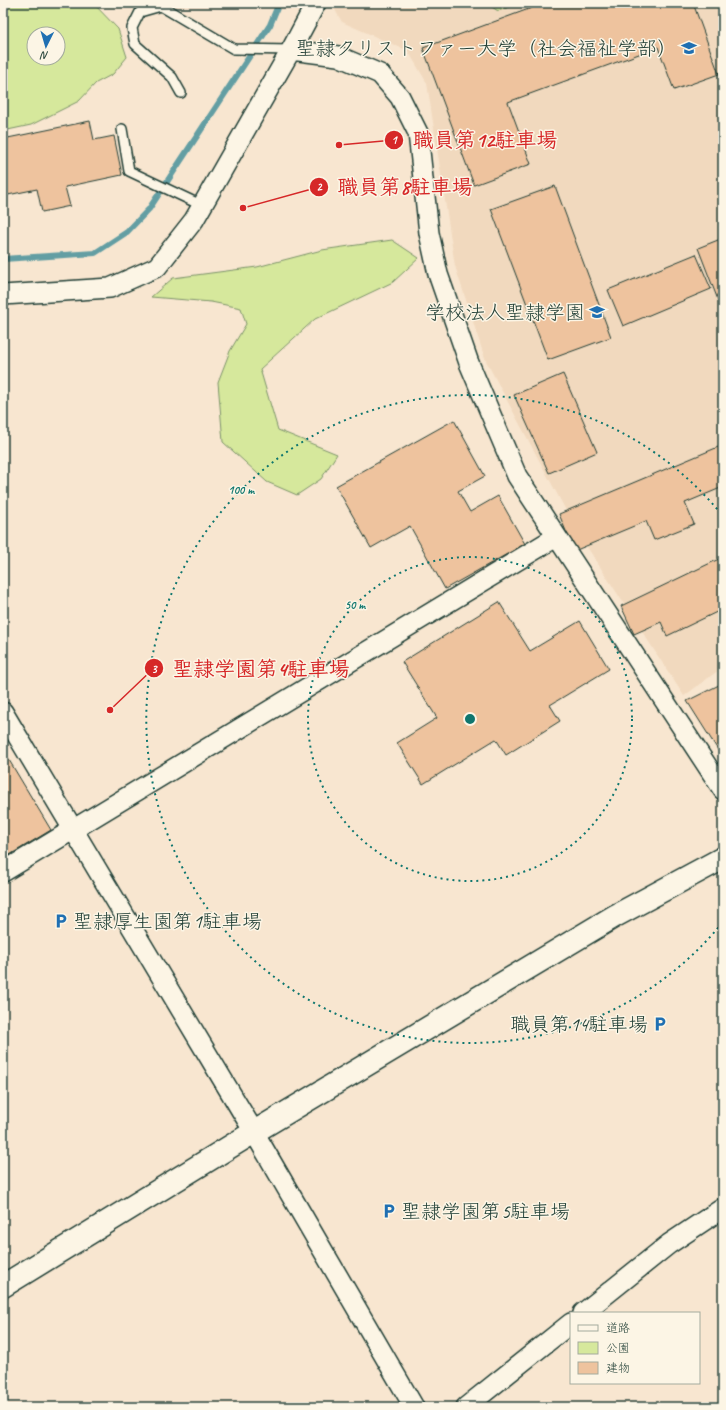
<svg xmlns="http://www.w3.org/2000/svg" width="726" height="1410" viewBox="0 0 726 1410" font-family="Caveat,'Klee One',sans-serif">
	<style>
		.built { fill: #f1d9be }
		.green { fill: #d6e89c; stroke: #7a9268; fill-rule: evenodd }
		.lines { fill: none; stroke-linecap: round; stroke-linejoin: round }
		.stream { stroke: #639ea3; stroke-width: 6 }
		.building { fill: #eec39e; stroke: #1f3d34 }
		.lane-casing { stroke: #1f3d34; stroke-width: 12 }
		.street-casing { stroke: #1f3d34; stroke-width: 22 }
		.secondary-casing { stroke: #1f3d34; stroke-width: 25 }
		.lane { stroke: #fcf5e5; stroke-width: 9 }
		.street { stroke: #fcf5e5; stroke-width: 19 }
		.secondary { stroke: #fcf5e5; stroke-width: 22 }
		.ring { fill: none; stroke: #0f766e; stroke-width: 2; stroke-dasharray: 2 4 }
		.labels { text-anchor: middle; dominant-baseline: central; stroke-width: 3; stroke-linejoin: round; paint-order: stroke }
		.poi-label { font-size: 20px; fill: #1f3d34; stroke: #fcf5e5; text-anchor: end }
		.centre { fill: #0f766e; stroke: #fcf5e5; stroke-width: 2 }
		.ring-label { font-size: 12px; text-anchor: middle; font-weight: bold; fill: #0f766e; stroke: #fcf5e5; stroke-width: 3; stroke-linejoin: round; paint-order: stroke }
		.leader { fill: none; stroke: #d62828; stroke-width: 1.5 }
		.callout-dot { fill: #d62828; stroke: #fcf5e5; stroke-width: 1.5 }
		.mark-label { font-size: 12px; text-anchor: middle; font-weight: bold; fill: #fff }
		.callout-label { font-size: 21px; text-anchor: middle; font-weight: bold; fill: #d62828; stroke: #fcf5e5; stroke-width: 3; stroke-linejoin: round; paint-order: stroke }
	</style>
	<rect width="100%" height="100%" fill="#f8e6d0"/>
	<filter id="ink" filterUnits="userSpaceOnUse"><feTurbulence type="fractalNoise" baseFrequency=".025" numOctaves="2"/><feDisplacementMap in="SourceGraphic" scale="8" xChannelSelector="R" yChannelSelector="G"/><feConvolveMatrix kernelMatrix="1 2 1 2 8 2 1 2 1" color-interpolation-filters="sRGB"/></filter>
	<g filter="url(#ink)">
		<path class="built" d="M331 3H717L723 21V667L684 696 578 533 485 359 455 266 427 83 408 51 342 22Z"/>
		<path class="green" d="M12 3H93L118 29 127 57 113 74 96 83 79 101 31 125 3 131V5ZM34 34H58V58H34Z
			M486 3H521L498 11Z
			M392 240 419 258 393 282 315 319 260 369 278 430 337 454 321 479 297 495 267 482 223 442 218 382 230 351 246 324 241 308 211 302 151 297 173 278 257 267 322 250Z"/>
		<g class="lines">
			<path class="stream" d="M3 259 95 253 127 232 149 209 270 25 279 3"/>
		</g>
		<path class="building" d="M545 3H693L719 74 674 90 658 47 508 102 531 164 474 185 423 48Z
			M90 121 94 140 114 136 122 175 65 187 70 206 42 212 37 189 3 196V139Z
			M555 186 611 337 548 360 491 209Z
			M723 238V299L718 300 698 248Z
			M696 254 711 289 623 326 608 290Z
			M563 374 597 452 549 473 514 395Z
			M454 420 485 476 458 491 470 512 498 496 525 544 445 589 410 526 371 548 336 486Z
			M723 445V487L685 503 694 524 654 540 646 521 574 551 559 514Z
			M723 557V609L667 636 661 622 634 634 621 606Z
			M499 602 530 651 580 621 609 669 550 705 560 721 506 755 496 739 423 784 397 743 437 718 402 662Z
			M723 683V758L687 701Z
			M3 750 51 830 3 859Z"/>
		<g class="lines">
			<g class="lane-casing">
				<path id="lane" d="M181 93 172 77 135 44 132 28 140 12 161 6 234 49 291 50
					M122 129 129 171 203 206"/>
			</g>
			<g class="street-casing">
				<path id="street" d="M316 3 291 50 338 56 380 74 400 97 418 133 429 233 438 274 469 363 517 476 723 790
					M3 295 110 288 157 267 194 220 291 50
					M3 712 254 1132 414 1407
					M3 872 556 537
					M583 1313 669 1244 723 1208
					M466 1407 571 1323"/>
			</g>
			<g class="secondary-casing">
				<path id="secondary" d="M3 1286 254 1132 615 916 723 858"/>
			</g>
			<use href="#lane" class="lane"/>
			<use href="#street" class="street"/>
			<use href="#secondary" class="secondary"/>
		</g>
	</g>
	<g class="ring">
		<circle cx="470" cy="719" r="162"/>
		<path d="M722 923A324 324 0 1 1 722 515"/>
	</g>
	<defs>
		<g id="university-bare" transform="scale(1.2)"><path d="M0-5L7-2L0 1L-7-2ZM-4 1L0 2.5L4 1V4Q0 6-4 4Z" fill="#1f6fb2" stroke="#fcf5e5" stroke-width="2.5" paint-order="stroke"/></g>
		<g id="parking-bare" transform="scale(1.2)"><path d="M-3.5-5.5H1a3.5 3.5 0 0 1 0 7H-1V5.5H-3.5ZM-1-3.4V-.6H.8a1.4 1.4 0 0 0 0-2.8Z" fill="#1f6fb2" stroke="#fcf5e5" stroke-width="2.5" paint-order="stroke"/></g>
	</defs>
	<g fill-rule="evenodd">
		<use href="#university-bare" x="689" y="48"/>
		<use href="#university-bare" x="597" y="312"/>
		<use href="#parking-bare" x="61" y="921"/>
		<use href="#parking-bare" x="660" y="1024"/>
		<use href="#parking-bare" x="389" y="1211"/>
	</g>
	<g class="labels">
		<g class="poi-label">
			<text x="677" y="48">聖隷クリストファー大学（社会福祉学部）</text>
			<text x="585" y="312">学校法人聖隷学園</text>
			<text x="73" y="921" text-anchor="start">聖隷厚生園第1駐車場</text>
			<text x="648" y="1024">職員第14駐車場</text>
			<text x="401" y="1211" text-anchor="start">聖隷学園第5駐車場</text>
		</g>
	</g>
	<circle cx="470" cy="719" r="6" class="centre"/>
	<g class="ring-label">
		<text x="241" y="494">100 m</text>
		<text x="355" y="609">50 m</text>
	</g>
	<path class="leader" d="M339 145L394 140M243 208L319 187M110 710L154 668"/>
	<g class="callout-dot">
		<circle cx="339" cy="145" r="4"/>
		<circle cx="243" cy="208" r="4"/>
		<circle cx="110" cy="710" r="4"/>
		<circle cx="394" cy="140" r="10"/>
		<circle cx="319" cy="187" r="10"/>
		<circle cx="154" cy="668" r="10"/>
	</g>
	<g class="mark-label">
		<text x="394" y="144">1</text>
		<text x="319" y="191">2</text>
		<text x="154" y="673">3</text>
	</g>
	<g class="callout-label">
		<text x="485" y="147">職員第12駐車場</text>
		<text x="405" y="194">職員第8駐車場</text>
		<text x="261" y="676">聖隷学園第4駐車場</text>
	</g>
	<rect width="726" height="1410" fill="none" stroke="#fcf5e5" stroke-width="16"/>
	<rect x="8" y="8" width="710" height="1394" fill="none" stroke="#1f3d34" stroke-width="1.5" filter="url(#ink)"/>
	<rect x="570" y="1312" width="130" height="72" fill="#fcf5e5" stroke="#a4ab9e"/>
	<rect x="578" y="1325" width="20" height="6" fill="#fcf5e5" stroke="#a4ab9e"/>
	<text x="606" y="1332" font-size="12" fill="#1f3d34">道路</text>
	<rect x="578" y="1342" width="20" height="12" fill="#d6e89c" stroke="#a4ab9e"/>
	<text x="606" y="1352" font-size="12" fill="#1f3d34">公園</text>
	<rect x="578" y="1362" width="20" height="12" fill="#eec39e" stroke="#a4ab9e"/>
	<text x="606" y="1372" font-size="12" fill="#1f3d34">建物</text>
	<g transform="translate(46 46) rotate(185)"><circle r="19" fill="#fcf5e5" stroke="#a4ab9e"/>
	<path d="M0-3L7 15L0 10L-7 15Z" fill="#1f6fb2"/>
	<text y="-6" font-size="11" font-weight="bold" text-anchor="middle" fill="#1f3d34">N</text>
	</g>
</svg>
